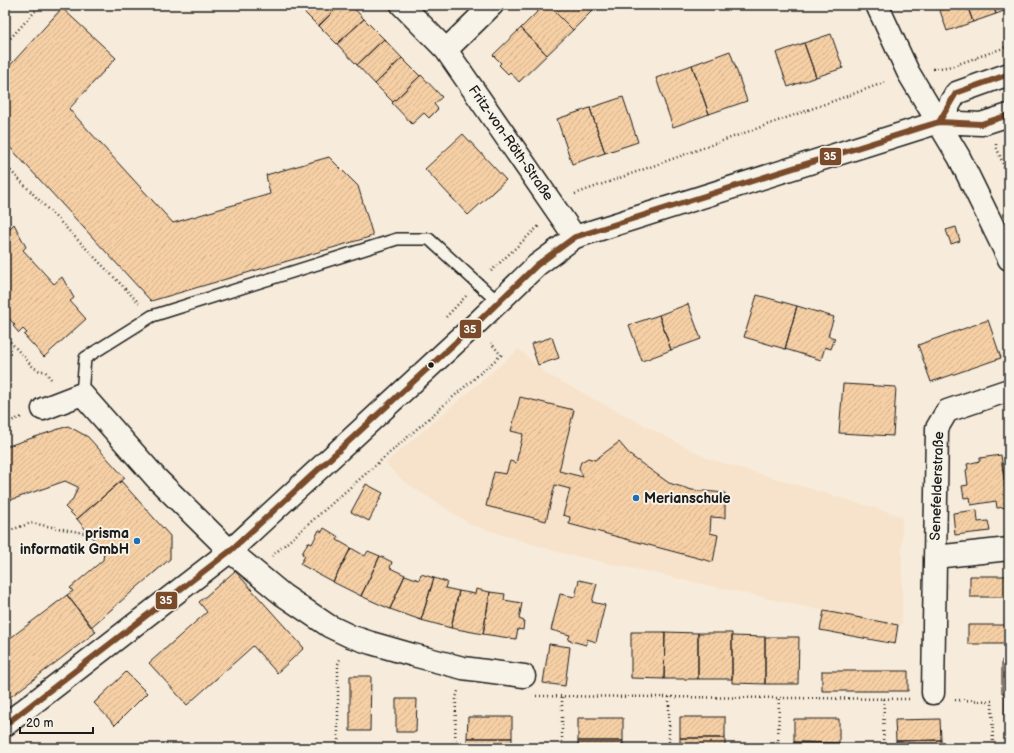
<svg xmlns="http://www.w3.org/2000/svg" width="1014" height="753" viewBox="0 0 1014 753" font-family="'Balsamiq Sans',sans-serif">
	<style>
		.built { fill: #f7e3cb }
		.building { fill: url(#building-hatch); stroke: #1c1c1c }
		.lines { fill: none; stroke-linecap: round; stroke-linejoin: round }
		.lane-casing { stroke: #1c1c1c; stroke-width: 14 }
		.street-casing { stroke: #1c1c1c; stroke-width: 25 }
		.path { stroke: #1c1c1c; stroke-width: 2.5; stroke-dasharray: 1 3; stroke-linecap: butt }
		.lane { stroke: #f7f3e8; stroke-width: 11 }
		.street { stroke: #f7f3e8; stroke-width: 22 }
		.bus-1-casing { stroke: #f7f3e8; stroke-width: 9 }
		.bus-1 { stroke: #7a4b2a; stroke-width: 6 }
		.bus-dot { fill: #1c1c1c; stroke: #f7f3e8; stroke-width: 1.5 }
		.poi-dot { fill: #1f6fb2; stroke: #f7f3e8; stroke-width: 1.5 }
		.labels { text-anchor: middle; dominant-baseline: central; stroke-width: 4; stroke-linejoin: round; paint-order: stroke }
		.street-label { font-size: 14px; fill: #1c1c1c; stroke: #f7f3e8 }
		.poi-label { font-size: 14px; font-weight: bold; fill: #1c1c1c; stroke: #f7f3e8; text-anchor: start }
		.line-badge { stroke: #f7f3e8; stroke-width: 1.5 }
		.badge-label { font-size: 11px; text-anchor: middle; font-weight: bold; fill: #fff }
	</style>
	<defs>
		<pattern id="building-hatch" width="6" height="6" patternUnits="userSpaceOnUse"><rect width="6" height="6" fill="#f6cfa5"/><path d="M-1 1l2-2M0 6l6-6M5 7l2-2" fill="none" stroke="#d2b18d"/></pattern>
	</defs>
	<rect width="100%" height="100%" fill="#f7ecdb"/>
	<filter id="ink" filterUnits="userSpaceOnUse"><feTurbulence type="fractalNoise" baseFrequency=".025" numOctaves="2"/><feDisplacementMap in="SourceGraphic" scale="8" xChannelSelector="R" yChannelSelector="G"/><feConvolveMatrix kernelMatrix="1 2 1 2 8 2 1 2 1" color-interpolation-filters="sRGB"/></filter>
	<g filter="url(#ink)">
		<path class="built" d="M519 349 547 374 707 458 902 516V624L898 625 824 611 557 552 471 525 403 481 385 463Z"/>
		<path class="building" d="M297 5H340L318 26Z
			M340 5H351L364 19 337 44 319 26Z
			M544 5H548L573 30 547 55 521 28Z
			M548 5H596L597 6 573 30Z
			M938 5H967L973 22 947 31Z
			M967 5H993L996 14 973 22Z
			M993 5H1009V9L996 14Z
			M62 8 116 58 69 109 173 223 270 194 266 175 329 157 358 186 373 236 151 301 5 142V71Z
			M364 19 384 39 357 65 337 44Z
			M521 28 547 55 519 82 510 72 508 74 499 65 501 63 493 55Z
			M831 34 843 68 816 77 804 43Z
			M384 39 402 58 375 84 357 65Z
			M804 43 816 77 788 87 776 53Z
			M730 51 747 101 709 114 692 65Z
			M402 58 420 76 393 102 375 84Z
			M692 65 709 114 673 127 656 78Z
			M421 75 442 97 434 104 438 109 429 118 424 113 412 124 392 103Z
			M623 97 638 142 605 153 590 108Z
			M590 108 605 153 572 164 557 119Z
			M463 134 506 180 468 215 425 169Z
			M14 224 26 247 23 250 54 284 62 277 74 298 70 301 86 319 44 357 24 335 27 333 23 329 19 333 13 326 15 325 5 314V231L6 232Z
			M956 227 960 241 951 244 946 230Z
			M757 295 797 306 785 349 744 337Z
			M688 304 701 339 671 350 659 315Z
			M797 306 834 317 828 336 835 338 831 349 825 347 821 360 785 349Z
			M659 315 671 350 642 361 629 325Z
			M988 320 1001 358 931 382 918 345Z
			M552 337 559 358 538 365 531 344Z
			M843 384 896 387 893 436 839 433Z
			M520 397 574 410 559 471 583 477 579 468 581 462 588 458 595 460 619 442 631 456 669 483 692 490 725 493V518L711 517 710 533 718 535 713 562 569 524 570 517 563 515 570 489 555 485 546 521 486 506 494 472 506 474 510 461 516 463 523 434 511 431Z
			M68 426 88 437 125 478 77 519 65 507 72 501 78 487 65 481 5 502V447Z
			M1001 455 1008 507 997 508 996 501 971 505 970 497 964 498 962 486 968 485 966 470 968 469 967 464 980 461V458Z
			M1009 463V499L1007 500 1002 464Z
			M121 481 170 536V559L91 627 67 595 73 591 70 588 103 560 104 552 77 519Z
			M366 484 383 493 369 521 351 512Z
			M977 510 978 522 988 521 990 531 955 535 953 513Z
			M324 528 339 537 337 540 351 548 333 582 300 564 305 556 302 554 308 542 312 544 319 530 322 532Z
			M351 548 365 556 368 551 380 556 361 596 333 582Z
			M380 556 392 562 390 568 405 575 390 609 361 596Z
			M235 571 304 648 277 673 253 646 187 705 149 663 207 612 199 602Z
			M421 574 434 578 421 620 390 609 405 575 419 580Z
			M970 576H1009V597H970Z
			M434 578 447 582 445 588 459 591 451 628 421 620Z
			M579 580 597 584 592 602 605 605 596 642 587 639 586 645 568 640 570 635 551 630 560 594 575 597Z
			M476 589 490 592 483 634 451 628 459 591 475 594Z
			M490 592 505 594 504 600 522 603 519 619 524 621 523 630 518 629 516 639 483 634Z
			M67 595 96 632 5 701V642Z
			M824 611 898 625 895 644 820 630Z
			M968 625H1009V644H968Z
			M631 632H665L664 679 631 678Z
			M665 632 698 633V679H664Z
			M698 633H732V679H698Z
			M732 636 765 637V684L732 683Z
			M765 637H799L798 684H765Z
			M549 644 570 647 565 686 543 683Z
			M1002 660H1009V693H1002Z
			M822 671H908V691H822Z
			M126 672 147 693 115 725 94 703Z
			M350 676H371L370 731H350Z
			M1005 693H1009V726H1005Z
			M396 699H417L416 732H396Z
			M468 717H512V738H467Z
			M680 717H725V738H680Z
			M578 718H623V741H578Z
			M794 719H839V743L794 742Z
			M940 719 941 740 896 741 895 720Z
			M1008 726H1009V748H1008Z
			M467 738H512V748H467Z
			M680 738H725V748H680Z
			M941 740V748H896V741Z
			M578 741H623V748H578Z
			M794 742 839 743V748H794Z
			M116 744H136V748H116Z
			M363 745 407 746V748H363Z"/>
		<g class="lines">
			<g class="lane-casing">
				<path id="lane" d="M82 394 85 358 152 316 397 239H429L498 302"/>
			</g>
			<g class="street-casing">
				<path id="street" d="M402 5 446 50 575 237
					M877 5 908 72 959 157 1009 259
					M446 50 492 5
					M939 122 956 93 1009 74
					M43 409 82 394 157 479 230 551 283 595 329 626 350 636 371 643 413 655 463 668 524 676
					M935 557 1009 549
					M933 693 937 428 947 411 1009 390
					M5 725 230 551 480 320 537 265 575 237 939 122 981 124 1009 115"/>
			</g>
			<path class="path" d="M5 44 41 5
				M976 59 975 58 1009 46
				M933 69 953 66 975 58
				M996 144V146L1009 179
				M5 165 139 303
				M575 194 886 82
				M491 271 540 225
				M446 317 466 296
				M5 336 33 367 40 371H45L51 379
				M5 423 22 417
				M5 532 31 523 89 534
				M272 556 501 355 491 343
				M536 696 911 699
				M562 697V748
				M669 697V748
				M955 700 992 701 993 748
				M338 748V664L341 657
				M455 748 456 698 458 691
				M778 748 779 697
				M883 748 884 699"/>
			<use href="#lane" class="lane"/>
			<use href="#street" class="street"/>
			<g class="bus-1-casing">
				<path id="bus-1" d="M909 131 939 122 981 124 1009 115
					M5 725 230 551 480 320 537 265 575 237 939 122 956 93 1009 74"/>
			</g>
			<use href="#bus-1" class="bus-1"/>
		</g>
	</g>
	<circle class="bus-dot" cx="431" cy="365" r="3.5"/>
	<g class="poi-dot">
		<circle cx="636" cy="498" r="4"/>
		<circle cx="137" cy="541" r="4"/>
	</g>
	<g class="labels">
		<g class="street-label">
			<text transform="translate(511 143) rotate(55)">Fritz-von-Röth-Straße</text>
			<text transform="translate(937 486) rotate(-88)">Senefelderstraße</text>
		</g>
		<g class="poi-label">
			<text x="644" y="498">Merianschule</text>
			<text x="129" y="533" text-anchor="end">prisma<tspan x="129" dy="16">informatik GmbH</tspan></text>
		</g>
	</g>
	<g class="line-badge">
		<rect x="819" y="147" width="23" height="19" rx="4" fill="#7a4b2a"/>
		<rect x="459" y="319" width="23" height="20" rx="4" fill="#7a4b2a"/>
		<rect x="155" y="591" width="23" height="19" rx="4" fill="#7a4b2a"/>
	</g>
	<g class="badge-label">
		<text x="830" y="160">35</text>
		<text x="470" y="333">35</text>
		<text x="166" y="604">35</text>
	</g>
	<rect width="1014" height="753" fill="none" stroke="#f7f3e8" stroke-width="20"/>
	<rect x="10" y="10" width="994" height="733" fill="none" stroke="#1c1c1c" stroke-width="1.5" filter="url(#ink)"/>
	<path d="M20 727v6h73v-6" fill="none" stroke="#1c1c1c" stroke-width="2"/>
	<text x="26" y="727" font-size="12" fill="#1c1c1c" stroke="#f7f3e8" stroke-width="3" paint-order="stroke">20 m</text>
</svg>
